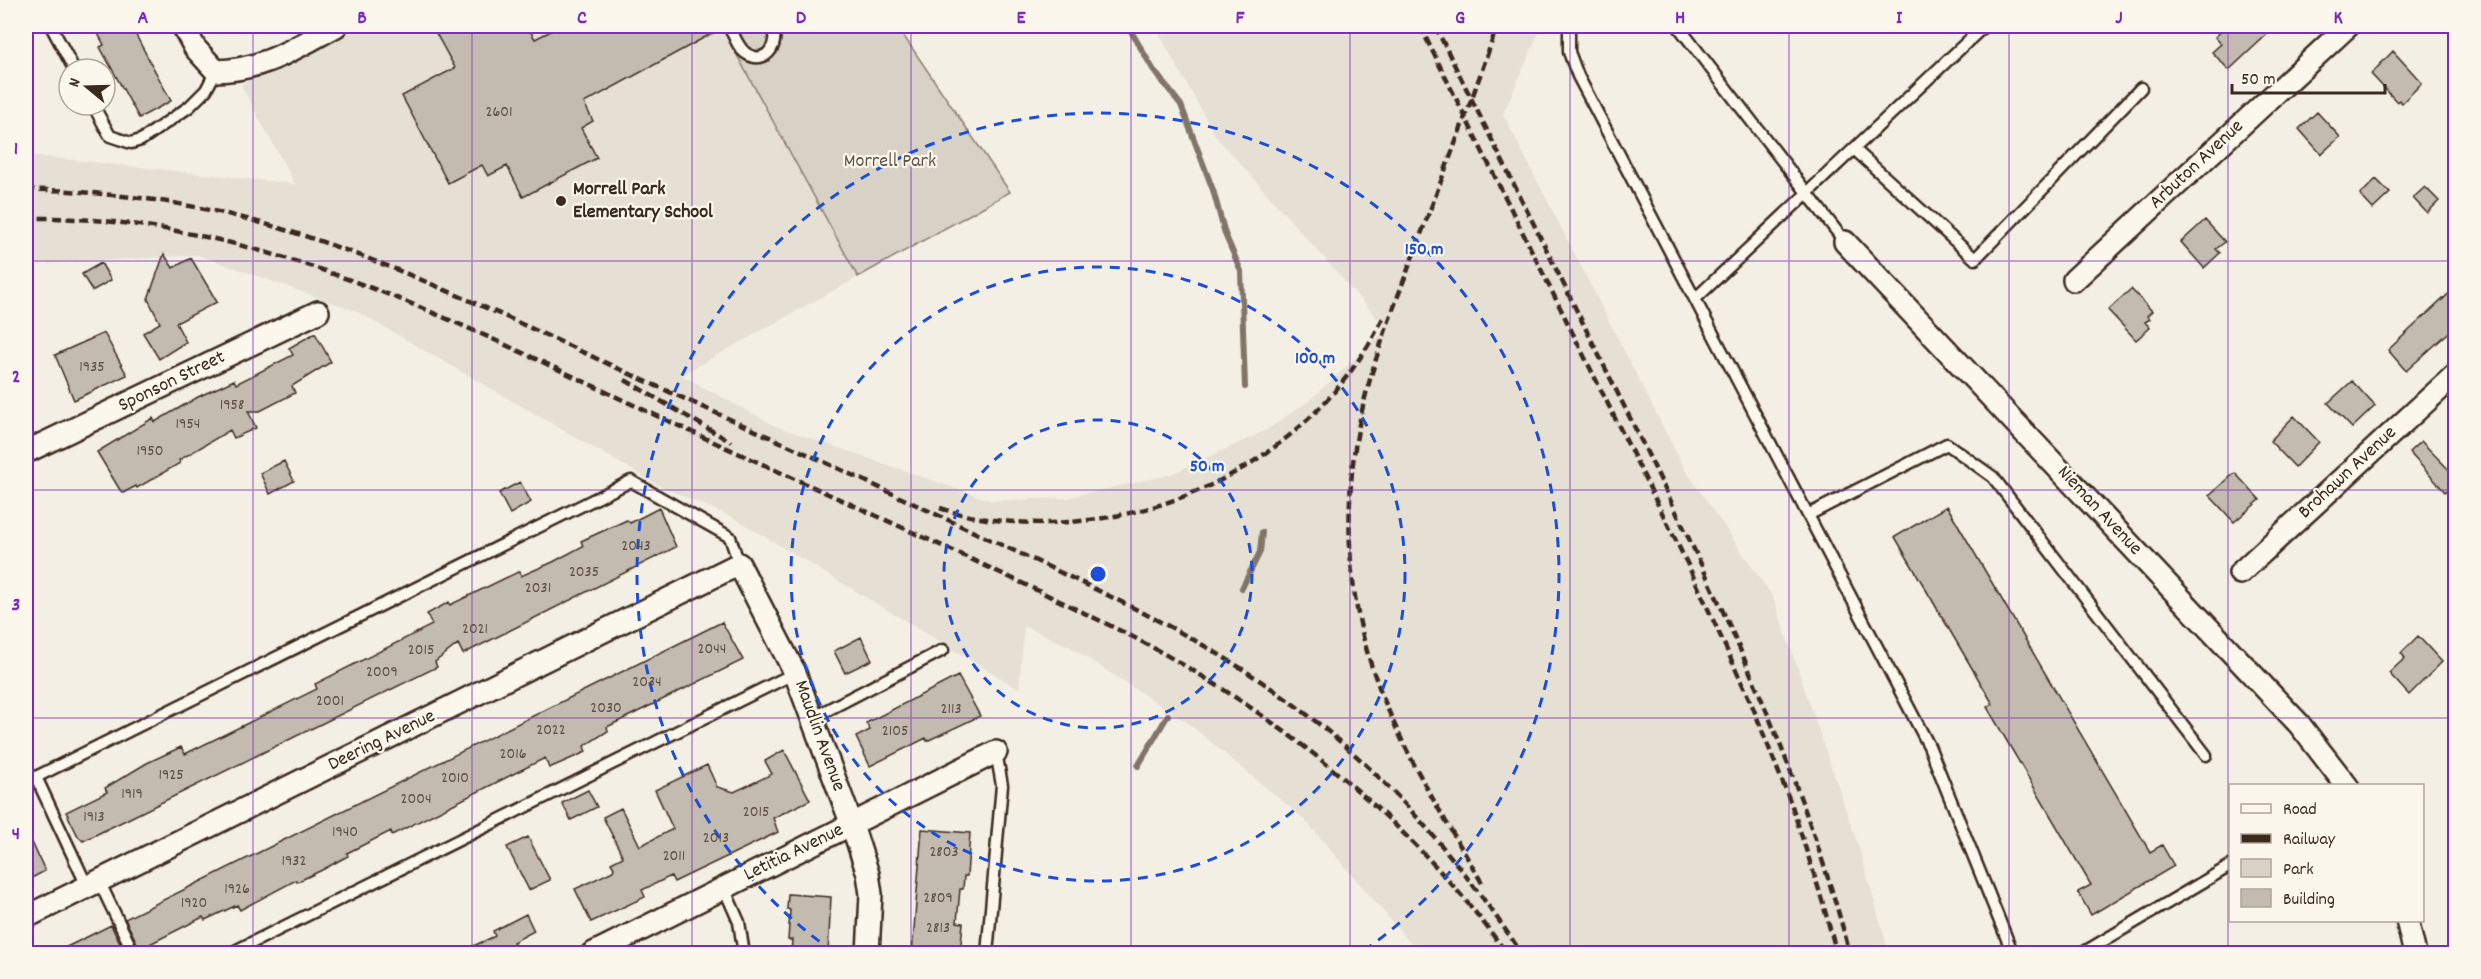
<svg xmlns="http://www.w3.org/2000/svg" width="2481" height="979" viewBox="0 0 2481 979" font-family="Dekko,sans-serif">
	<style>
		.built { fill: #e5dfd4 }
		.green { fill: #d8d1c6; stroke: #8a7e72; stroke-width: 1.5 }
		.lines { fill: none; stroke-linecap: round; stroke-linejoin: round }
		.stream { stroke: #817468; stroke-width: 6 }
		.building { fill: #c3bbb0; stroke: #3b2a1e; stroke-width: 1.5 }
		.service-casing { stroke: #3b2a1e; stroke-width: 15 }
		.minor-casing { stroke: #3b2a1e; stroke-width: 26 }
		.service { stroke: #fbf7ec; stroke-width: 10 }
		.minor { stroke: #fbf7ec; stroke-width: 21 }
		.rail { stroke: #3b2a1e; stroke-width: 4.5; stroke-dasharray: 9 4.5; stroke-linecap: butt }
		.grid { fill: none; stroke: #7b2cbf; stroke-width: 1.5; stroke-opacity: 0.55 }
		.ring { fill: none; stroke: #1d4ed8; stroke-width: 3; stroke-dasharray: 10 8 }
		.poi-dot { fill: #3b2a1e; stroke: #fbf7ec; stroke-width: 2 }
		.labels { text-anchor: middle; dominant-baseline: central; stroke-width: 4.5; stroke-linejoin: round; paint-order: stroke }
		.number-label { font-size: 16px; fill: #5d4e42 }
		.park-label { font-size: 20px; fill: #625448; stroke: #fbf7ec }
		.street-label { font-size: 20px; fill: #3b2a1e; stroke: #fbf7ec }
		.poi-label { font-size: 20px; font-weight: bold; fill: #3b2a1e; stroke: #fbf7ec; text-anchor: start }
		.centre { fill: #1d4ed8; stroke: #fbf7ec; stroke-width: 3 }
		.ring-label { font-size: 18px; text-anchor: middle; font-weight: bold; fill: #1d4ed8; stroke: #fbf7ec; stroke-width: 4.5; stroke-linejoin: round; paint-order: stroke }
		.neatline { fill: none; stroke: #7b2cbf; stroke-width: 2 }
		.grid-label { font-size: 20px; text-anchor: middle; font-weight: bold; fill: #7b2cbf }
	</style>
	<rect width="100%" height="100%" fill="#f3efe4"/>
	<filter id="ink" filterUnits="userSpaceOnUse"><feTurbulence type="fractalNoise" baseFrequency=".0167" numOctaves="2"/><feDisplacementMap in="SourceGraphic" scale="12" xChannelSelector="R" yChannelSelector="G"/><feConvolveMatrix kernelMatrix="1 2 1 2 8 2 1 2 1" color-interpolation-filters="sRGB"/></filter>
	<g filter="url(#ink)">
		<path class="built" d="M352 26H721L858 277 681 375 775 426 992 501 1066 498 1169 475 1265 431 1309 401 1387 329 1215 135 1155 26H1542L1503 114 1684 468 1773 597 1859 848 1889 953H1419L1304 819 1188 723 1069 646 1024 626 1019 689 732 517 662 487 356 311 198 255 26 265V155L295 184 241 85Z"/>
		<path class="green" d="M721 26H897L1010 192 858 277Z"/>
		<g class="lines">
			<path class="stream" d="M1128 26 1153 69 1181 105 1213 190 1225 234 1241 271 1245 387
				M1242 588 1260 552 1262 532
				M1138 766 1168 715"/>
		</g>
		<path class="building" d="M94 26H131L171 101 139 118 100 47 104 45Z
			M432 26H527L535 39 561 26H722V28L584 103 593 121 581 128 597 158 523 197 507 166 488 176 482 165 448 183 402 96 455 68Z
			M2227 26H2276L2229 70 2212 52 2221 44 2215 37Z
			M2393 51 2422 83 2402 103 2399 100 2397 102 2371 74Z
			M2317 112 2340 137 2321 154 2299 129Z
			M2376 179 2390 193 2373 209 2360 195Z
			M2425 187 2439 201 2427 213 2413 198Z
			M2205 220 2225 242 2216 249 2220 253 2204 268 2181 242Z
			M164 254 173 268 191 258 217 302 176 323 186 342 159 359 143 333 160 323 148 299Z
			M101 263 111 280 92 291 82 274Z
			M2456 287V326L2406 371 2388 350Z
			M2131 289 2152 311 2147 316 2150 319 2145 322 2150 328 2136 340 2108 310Z
			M104 333 127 375 74 400 55 355Z
			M315 333 331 362 292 386 295 393 260 411H248L256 428 234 438 230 430 179 460 180 463 137 488 136 486 123 493 120 490 97 452 153 418 155 422 198 397 234 380 236 384 293 355 289 348Z
			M2352 381 2375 406 2352 428 2328 403Z
			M2294 416 2319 442 2295 467 2270 441Z
			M2421 441 2456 477V482L2445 492 2409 452Z
			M284 461 294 481 270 494 260 473Z
			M2235 473 2260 500 2234 522 2209 495Z
			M520 482 531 502 510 514 499 493Z
			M1947 506 2150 852 2162 845 2174 866 2091 915 2078 892 2091 885 1987 707 1993 704 1895 537Z
			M659 508 676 547 463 654 458 644 435 662 437 667 83 841 78 836 66 812 107 792 105 788 147 763 181 747 185 754 317 689 315 684 432 625 427 614 449 602 450 605 520 571 521 576 553 562 583 546 581 541 627 520 630 523Z
			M722 622 743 660 607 727 608 731 584 746 586 752 549 768 545 758 392 835 391 831 347 853 348 856 322 870 297 882 296 880 240 910 237 905 205 920 203 917 140 949 125 919Z
			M2418 636 2442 662 2409 695 2389 673 2405 658 2401 653Z
			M861 637 872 660 845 673 834 651Z
			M958 676 980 716 927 741 926 738 870 766 856 737 870 730 866 723Z
			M784 750 810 800 773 818 778 832 674 882 671 876 642 890 645 897 591 922 575 889 613 871 614 868 611 863 623 857 603 817 621 808 640 846 673 829 655 790 707 765 717 787 734 792 772 774 765 761Z
			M588 790 597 807 571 820 562 803Z
			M26 829 45 871 26 881Z
			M922 829 970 833 967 876H964L963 889H960L957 922 963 923 960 954H912Z
			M528 837 550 880 529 890 507 847Z
			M788 894 831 897 828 954H791L792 940H788L790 910 787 909Z
			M526 914 534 931 513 942 519 954H456L495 936 493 931Z
			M111 925 125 954H52L87 937Z"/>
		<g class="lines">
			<g class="service-casing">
				<path id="service" d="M51 26 74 69
					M729 26C734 35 738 49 747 54 767 66 781 42 771 26
					M1569 26V52L1578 76 1929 746 2013 954
					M1678 26 1845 242
					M93 105 110 136 131 143 141 140 189 107 206 90 216 71
					M1854 149 1975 259 2141 88
					M1695 299 1984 26
					M1808 515 1947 444 1993 477 2206 755
					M812 718 943 650
					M99 881 134 954
					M87 886 36 777 631 481 730 537 739 564
					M724 888 739 922 744 954
					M229 954 795 673
					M987 954 1002 785 996 752
					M2081 954 2230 866"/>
			</g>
			<g class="minor-casing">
				<path id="minor" d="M183 26 195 48 216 71C264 70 295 48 336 26
					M1845 242 2299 724 2347 786
					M2074 280 2348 26
					M26 452 318 312
					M2240 573 2456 374
					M26 917 739 564 795 673 852 825 868 874 871 894 868 954
					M2407 920 2415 954
					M592 954 996 752"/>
			</g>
			<use href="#service" class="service"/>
			<use href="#minor" class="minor"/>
			<path class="rail" d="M1420 26 1688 565 1752 705 1792 806 1820 893 1837 954
				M1435 26C1501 158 1567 291 1633 424 1718 596 1801 768 1850 954
				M26 190C54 189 83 192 112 195 272 209 417 276 561 342 642 380 723 416 805 453 881 488 956 524 1032 559 1116 599 1199 637 1275 691 1377 762 1453 851 1522 954
				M26 218C262 214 472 331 681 427 831 496 983 562 1131 636 1274 710 1413 822 1507 954
				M625 380 731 442
				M940 508C973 519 1009 523 1044 523 1185 522 1322 445 1384 316
				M1482 883C1443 816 1401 750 1375 676 1342 584 1342 477 1369 383 1382 336 1400 291 1417 245 1444 172 1473 99 1497 26"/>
		</g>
	</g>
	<path class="grid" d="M253 26V954M472 26V954M692 26V954M911 26V954M1131 26V954M1350 26V954M1570 26V954M1789 26V954M2009 26V954M2228 26V954M26 261H2456M26 490H2456M26 718H2456"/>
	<g class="ring">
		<circle cx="1098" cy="574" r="154"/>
		<circle cx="1098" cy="574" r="307"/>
		<path d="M834 952A461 461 0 1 1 1362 952"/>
	</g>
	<circle class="poi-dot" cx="561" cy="201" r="6"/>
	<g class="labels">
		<g class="number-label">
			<text x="499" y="112">2601</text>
			<text x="92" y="367">1935</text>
			<text x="232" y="405">1958</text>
			<text x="188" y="424">1954</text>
			<text x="150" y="451">1950</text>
			<text x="636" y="546">2043</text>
			<text x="584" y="572">2035</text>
			<text x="538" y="588">2031</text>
			<text x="475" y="629">2021</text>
			<text x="712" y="649">2044</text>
			<text x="421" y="650">2015</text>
			<text x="382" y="672">2009</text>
			<text x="647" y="682">2034</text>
			<text x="330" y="701">2001</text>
			<text x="606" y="708">2030</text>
			<text x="951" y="709">2113</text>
			<text x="551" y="730">2022</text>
			<text x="895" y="731">2105</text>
			<text x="513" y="754">2016</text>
			<text x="171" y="775">1925</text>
			<text x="455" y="778">2010</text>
			<text x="132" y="794">1919</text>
			<text x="416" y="799">2004</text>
			<text x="756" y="812">2015</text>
			<text x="94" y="817">1913</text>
			<text x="345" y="832">1940</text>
			<text x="716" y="838">2013</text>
			<text x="944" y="852">2803</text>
			<text x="674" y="856">2011</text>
			<text x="294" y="861">1932</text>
			<text x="237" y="889">1926</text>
			<text x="938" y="898">2809</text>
			<text x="194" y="903">1920</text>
			<text x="938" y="928">2813</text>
		</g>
		<g class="park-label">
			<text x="890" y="162">Morrell Park</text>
		</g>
		<g class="street-label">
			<text transform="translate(2197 165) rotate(-43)">Arbuton Avenue</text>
			<text transform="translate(172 382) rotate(-26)">Sponson Street</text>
			<text transform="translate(2348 473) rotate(-43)">Brohawn Avenue</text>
			<text transform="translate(2099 511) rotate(47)">Nieman Avenue</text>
			<text transform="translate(819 736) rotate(70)">Maudlin Avenue</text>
			<text transform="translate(382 741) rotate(-26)">Deering Avenue</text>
			<text transform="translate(794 853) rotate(-26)">Letitia Avenue</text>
		</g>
		<g class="poi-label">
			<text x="573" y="190">Morrell Park<tspan x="573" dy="23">Elementary School</tspan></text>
		</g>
	</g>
	<circle cx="1098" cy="574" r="9" class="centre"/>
	<g class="ring-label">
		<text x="1424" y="254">150 m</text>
		<text x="1315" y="363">100 m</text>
		<text x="1207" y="471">50 m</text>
	</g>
	<rect width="2481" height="979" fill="none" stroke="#fbf7ec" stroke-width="66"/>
	<rect x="2229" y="784" width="195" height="138" fill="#fbf7ec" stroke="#aea59a" stroke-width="1.5"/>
	<rect x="2241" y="804" width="30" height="9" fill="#fbf7ec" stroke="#aea59a" stroke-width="1.5"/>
	<text x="2283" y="814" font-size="18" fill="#3b2a1e">Road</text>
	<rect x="2241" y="834" width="30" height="9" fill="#3b2a1e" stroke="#aea59a" stroke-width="1.5"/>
	<text x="2283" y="844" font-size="18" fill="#3b2a1e">Railway</text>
	<rect x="2241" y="859" width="30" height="18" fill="#d8d1c6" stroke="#aea59a" stroke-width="1.5"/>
	<text x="2283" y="874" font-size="18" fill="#3b2a1e">Park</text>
	<rect x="2241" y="889" width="30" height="18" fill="#c3bbb0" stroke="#aea59a" stroke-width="1.5"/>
	<text x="2283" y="904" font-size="18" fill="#3b2a1e">Building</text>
	<g transform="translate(87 87) rotate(289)"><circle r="28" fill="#fbf7ec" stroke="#aea59a" stroke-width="1.5"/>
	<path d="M0-4.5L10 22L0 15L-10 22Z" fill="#3b2a1e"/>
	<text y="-9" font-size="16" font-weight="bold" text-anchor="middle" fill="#3b2a1e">N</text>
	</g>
	<path d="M2232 84v9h153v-9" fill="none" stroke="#3b2a1e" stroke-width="3"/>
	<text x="2241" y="84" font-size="18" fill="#3b2a1e" stroke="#fbf7ec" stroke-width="4.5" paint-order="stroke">50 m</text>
	<rect x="33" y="33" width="2415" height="913" class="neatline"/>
	<g class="grid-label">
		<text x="143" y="23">A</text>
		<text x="362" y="23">B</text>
		<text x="582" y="23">C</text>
		<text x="801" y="23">D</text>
		<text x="1021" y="23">E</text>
		<text x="1240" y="23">F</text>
		<text x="1460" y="23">G</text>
		<text x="1680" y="23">H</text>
		<text x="1899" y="23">I</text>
		<text x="2119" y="23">J</text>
		<text x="2338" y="23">K</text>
		<text x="16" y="154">1</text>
		<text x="16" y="382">2</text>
		<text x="16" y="610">3</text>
		<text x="16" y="839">4</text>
	</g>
</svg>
